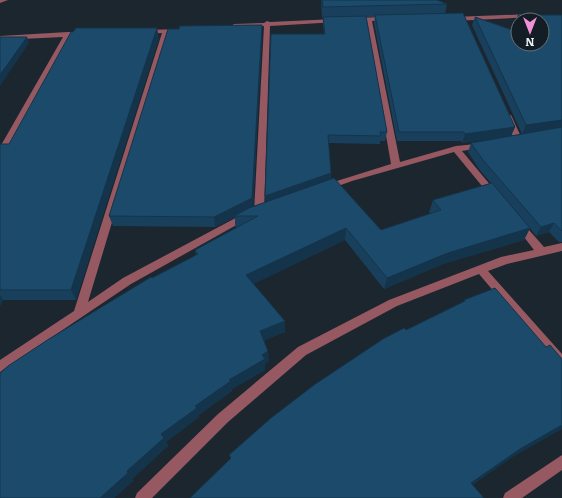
<svg xmlns="http://www.w3.org/2000/svg" width="562" height="498" viewBox="0 0 562 498" font-family="Literata,serif">
	<style>
		.lines { fill: none; stroke-linecap: round; stroke-linejoin: round }
		.minor { fill: #965861; fill-rule: evenodd }
		.wall { fill: #18405c }
		.shaded-wall { fill: #14344b }
		.building { fill: #1c4a6b; stroke: #14344b }
	</style>
	<rect width="100%" height="100%" fill="#1c262f"/>
	<g class="lines">
		<path class="minor" d="M0 0H8L0 3Z
			M531 14 534 16 533 17 453 21 450 19 453 17Z
			M387 17 390 19 389 20 372 21 400 162 456 146 486 143 487 145 486 147 462 151 497 193 499 195 497 197H491L454 152 352 181 327 190 323 187 324 185 391 164 366 21 353 22 350 20 353 18Z
			M335 19 337 20V22L270 26 264 212 262 214H256L254 212 264 26 234 28 231 26 234 24 264 23 267 21 270 22Z
			M180 29 182 30V32L169 33 88 302 123 278 243 214H249L251 216 249 218 131 284 0 372V360L74 311 162 33 146 34 143 32 146 30Z
			M68 32H84L87 34 84 36 70 37 4 154 0 157V147L63 37 0 40V36Z
			M505 115H511L512 117 522 139 521 141 518 142 514 139 504 117Z
			M519 221 522 222 544 247 562 243V251L507 264 488 271 562 354V368L558 367 479 274 397 306 306 355 228 422 152 498H135L137 493 218 414 298 347 389 300 501 257 534 250 514 224Z
			M562 455V470L522 498H503L505 493Z"/>
	</g>
	<path class="wall" d="M321 0H437L447 4 445 14 515 127 511 136 462 143 461 141H397L374 23 375 17H366L387 132 385 141H380V144L328 143 331 173V179L381 230 431 214 429 212 433 200 491 183 479 169 468 152 471 143 522 134 472 25 475 17 542 44V20H518V27L515 23 518 15H562V242H559L549 232 536 236 530 228 524 240 443 264 384 289 345 240 253 284 285 321V332L264 340 269 361 265 364V370L232 389V391L199 415V417L166 442 168 446 132 479 133 481 114 498 152 278 196 255 195 250 237 227H235V217L215 227 113 226 109 216 262 34 253 206 266 202 265 196 324 34 323 25V18H322Z
		M159 38 76 300H3L0 306V144H9Z"/>
	<path class="shaded-wall" d="M262 25V34L253 208 234 216 235 217 215 227 214 217Z
		M157 28 159 38 76 300 71 290Z
		M27 37 29 43 0 86V75Z
		M562 120V128L522 134 526 125Z
		M515 127 511 136 462 143 465 134Z
		M331 173 330 181 266 204 265 196Z
		M554 223 549 232 536 236 541 227Z
		M346 228 345 240 247 287 246 275Z
		M530 228 524 240 443 264 384 289 387 278 448 253Z
		M0 295 3 300 0 306Z
		M285 321V332L261 342 260 331Z
		M268 351 269 361 265 364V370L232 389V391L199 415V417L166 442 168 446 132 479 133 481 114 498H100L127 471 161 434 195 406 262 355Z
		M562 425V429L511 458 464 491 471 483 520 449Z"/>
	<path class="building" d="M322 0H437L447 4 323 7Z
		M463 13 515 127 465 134 464 132H399L375 15Z
		M518 15H562V120L526 125 475 17 518 32V44H542V20H522Z
		M366 16 387 132H380L381 136 328 135 331 173 265 196 271 34H325L323 17Z
		M262 25 252 198 214 217 109 216 168 29H179L180 26Z
		M76 28H157L71 290H0V144H9L71 32H73Z
		M0 37H27L0 75Z
		M562 127V231L554 223 541 227 483 160 471 143Z
		M334 178 381 230 441 210 433 200 492 183 530 228 448 253 387 278 346 228 246 275 285 321 260 331 268 351 262 355 265 359 229 380 231 381 195 406 197 408 161 434 164 438 127 471 128 473 100 498H0V373L8 366 49 339 151 277 152 278 198 254 195 250 258 216H234L249 208Z
		M495 288 546 347 550 345 562 359V425L520 449 471 483 484 498H190L231 458 229 455 271 418 314 385 383 339 404 328 406 330 465 301 464 300Z"/>
	<g transform="translate(530 32) rotate(180)"><circle r="19" fill="#131d25" stroke="#697279"/>
	<path d="M0-3L7 15L0 10L-7 15Z" fill="#f291d6"/>
	<text y="-6" font-size="11" font-weight="bold" text-anchor="middle" fill="#ebf2f8">N</text>
	</g>
</svg>
